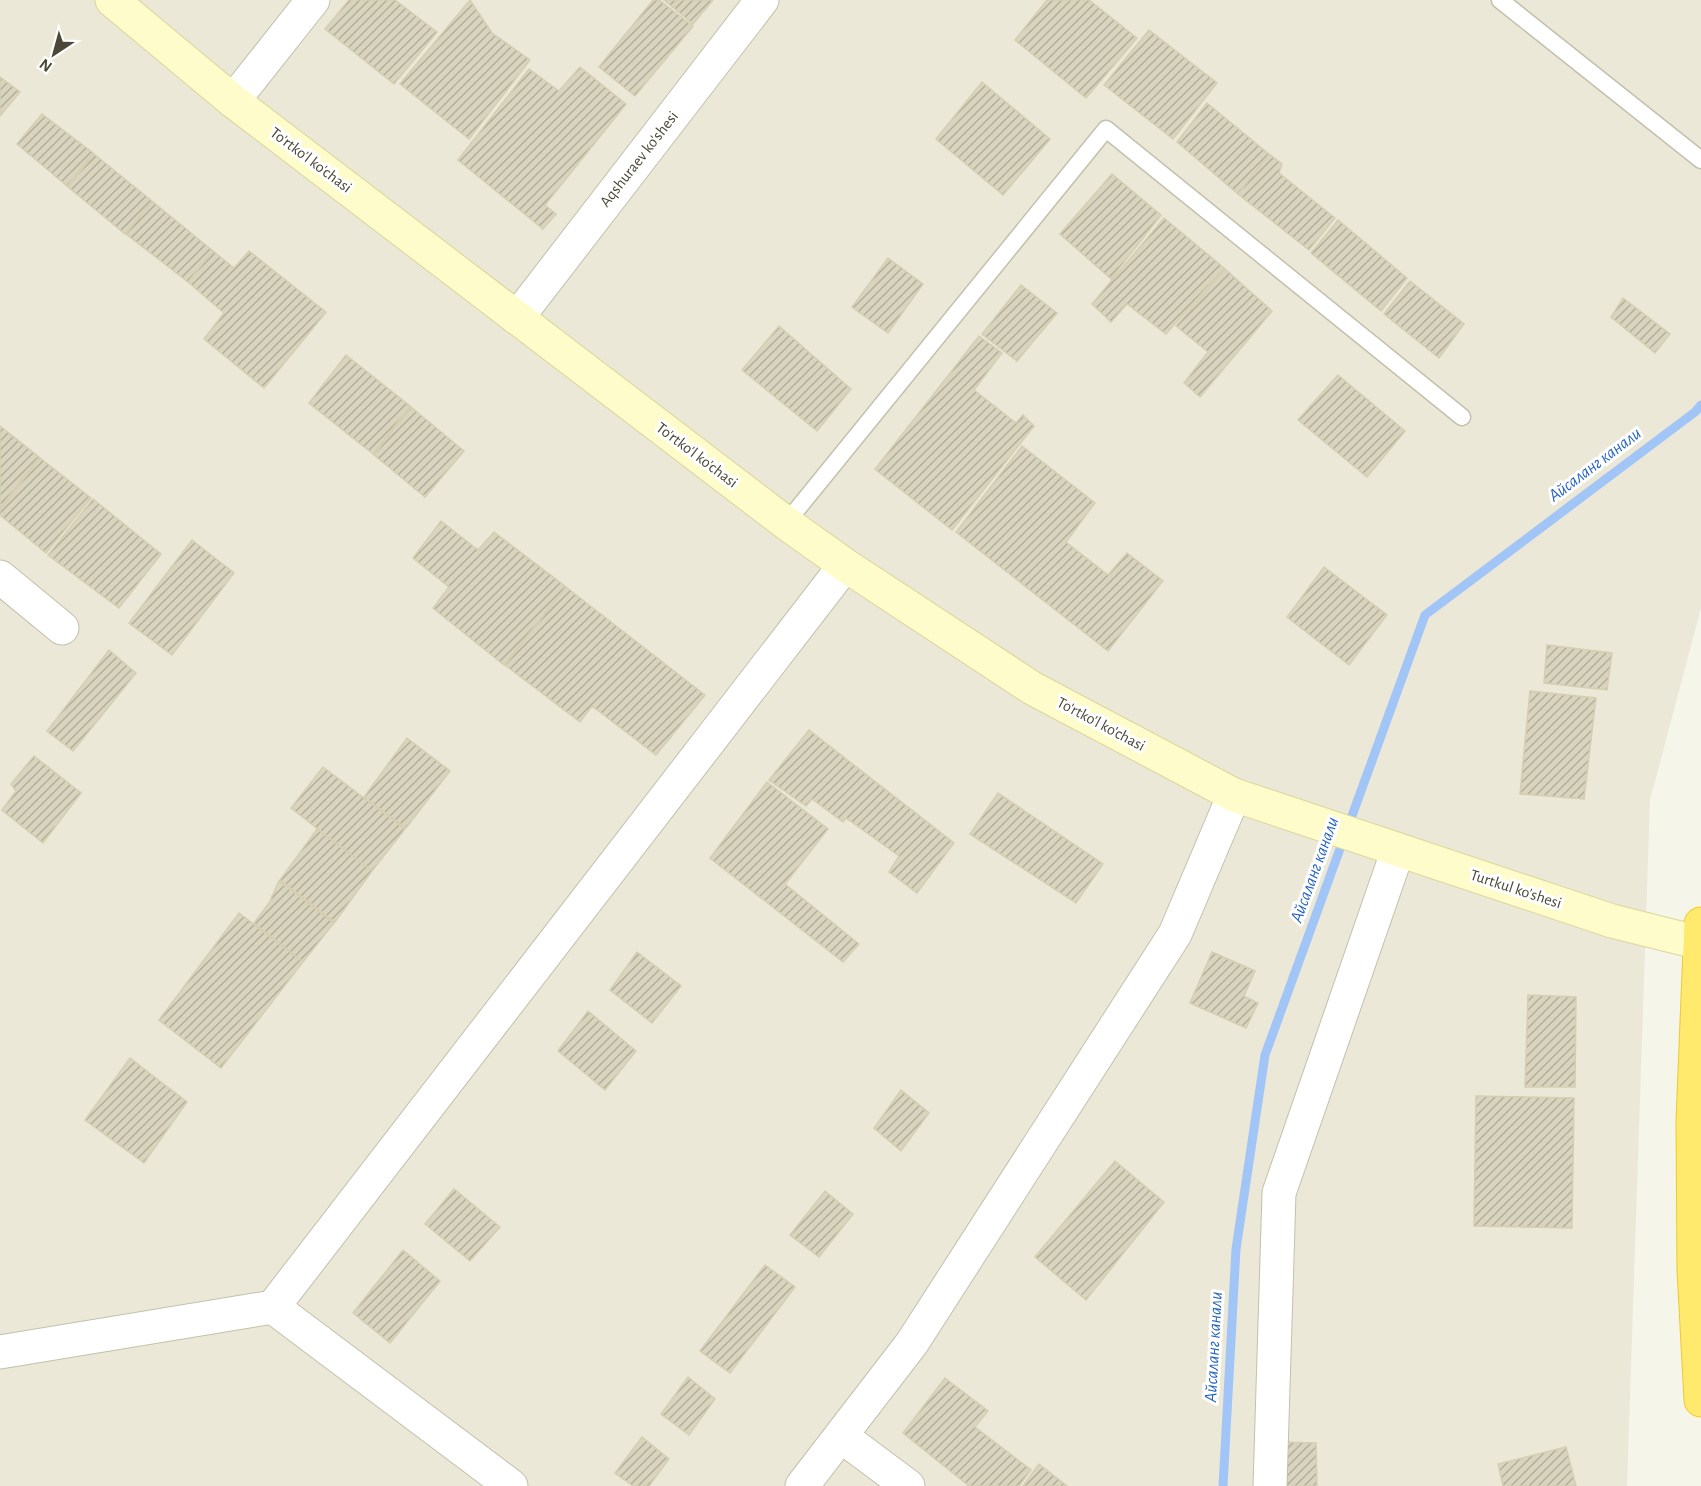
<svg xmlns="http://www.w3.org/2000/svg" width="1701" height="1486" viewBox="0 0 1701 1486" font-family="'Alegreya Sans',sans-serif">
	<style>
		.residential { fill: #ebe8d8 }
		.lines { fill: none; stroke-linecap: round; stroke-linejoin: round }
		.stream { stroke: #a2c5f8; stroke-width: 9 }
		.building { fill: url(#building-hatch); stroke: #d5ceb1; stroke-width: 1.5 }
		.lane-casing { stroke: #c3c0ac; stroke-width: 19 }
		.street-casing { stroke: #c3c0ac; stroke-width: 35 }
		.secondary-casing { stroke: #dbd596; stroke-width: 35 }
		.highway-casing { stroke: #edca2e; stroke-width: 35 }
		.lane { stroke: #fff; stroke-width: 16 }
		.street { stroke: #fff; stroke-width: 33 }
		.secondary { stroke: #fffccc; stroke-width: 33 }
		.highway { stroke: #ffea6d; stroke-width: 33 }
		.labels { text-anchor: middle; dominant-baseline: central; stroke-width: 6; stroke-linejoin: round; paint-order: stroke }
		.street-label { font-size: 16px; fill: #4c4837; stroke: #fff }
		.water-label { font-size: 18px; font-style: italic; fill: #2463c4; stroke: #fff }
	</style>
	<defs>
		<pattern id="building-hatch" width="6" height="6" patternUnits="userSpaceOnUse" patternTransform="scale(1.5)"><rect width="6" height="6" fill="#d9d4be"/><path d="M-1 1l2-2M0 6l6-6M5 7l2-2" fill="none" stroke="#b2ae9b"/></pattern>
	</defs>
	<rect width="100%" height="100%" fill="#f6f5ea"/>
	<path class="residential" d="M0 0H1701V608L1650 800 1627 1486H0Z"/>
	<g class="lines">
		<path class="stream" d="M1223 1486 1236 1249 1265 1055 1425 615 1695 412 1701 405"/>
	</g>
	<path class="building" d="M349 0H395L437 32 394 84 325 29Z
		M470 0 492 33 530 60 469 139 400 84Z
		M653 0H659L693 26 635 96 599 67Z
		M664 0H713L693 24Z
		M1047 0H1089L1137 38 1086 98 1015 40Z
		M1149 30 1217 83 1173 139 1104 85Z
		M580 67 626 104 545 205 556 214 543 229 458 160 529 69 559 91Z
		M0 77 20 92 0 116Z
		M982 82 1050 139 1003 195 936 139Z
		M1207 103 1269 154 1238 194 1177 142Z
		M42 114 93 153 67 186 17 144Z
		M94 154 152 201 125 234 68 187Z
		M1269 154 1282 164 1279 173 1335 218 1309 250 1238 194Z
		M1112 174 1161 215 1111 279 1060 234Z
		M152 201 213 251 188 282 126 234Z
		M1164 218 1224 268 1166 334 1127 304 1111 322 1092 304Z
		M1338 220 1407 278 1381 311 1311 253Z
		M213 251 234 268 249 251 326 312 264 388 204 339 224 313 188 282Z
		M888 258 923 284 888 333 852 307Z
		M1225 269 1272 311 1200 397 1184 383 1208 352 1176 326Z
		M1410 281 1464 324 1439 358 1384 314Z
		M1021 285 1057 313 1017 361 982 334Z
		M1623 298 1670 334 1655 353 1611 317Z
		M779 326 851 389 817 431 742 370Z
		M979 336 1002 353 974 390 1016 423 1023 415 1034 426 952 530 875 469Z
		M346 355 410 406 373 454 309 403Z
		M1338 375 1405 431 1367 477 1298 420Z
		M411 407 464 451 425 497 374 455Z
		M0 426 39 457 0 508Z
		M1022 446 1095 503 1066 542 1108 575 1127 553 1163 581 1108 651 956 532Z
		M40 458 91 498 46 553 0 515V510Z
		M93 499 161 554 119 608 48 555Z
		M441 521 478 550 494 532 566 587 504 665 433 608 449 587 413 558Z
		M192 540 234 573 172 655 129 623Z
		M1324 567 1387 615 1349 665 1287 617Z
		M566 587 705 695 656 755 592 706 580 722 505 665Z
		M1547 645 1612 653 1607 690 1544 683Z
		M109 650 136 673 73 751 47 731Z
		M1530 691 1596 698 1584 799 1520 794Z
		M809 730 954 843 917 893 889 872 899 856 846 818 843 822 812 799 806 806 769 780Z
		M407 738 450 771 406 828 364 797Z
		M34 756 81 793 43 843 2 810 16 791 11 784Z
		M323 767 405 829 372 871 291 808Z
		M767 782 828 829 785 884 859 944 843 962 710 858Z
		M998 793 1103 864 1076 903 970 834Z
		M317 829 372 871 335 922 280 880Z
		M279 881 334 923 303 962 254 923 269 903Z
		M239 913 303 962 221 1068 159 1020Z
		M637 952 681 986 652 1023 610 990Z
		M1212 952 1255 971 1244 996 1258 1003 1246 1028 1190 1003Z
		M1528 995 1576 997 1575 1087H1525Z
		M588 1011 636 1051 605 1090 558 1051Z
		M130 1058 187 1102 144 1163 85 1120Z
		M901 1090 929 1113 901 1151 874 1128Z
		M1476 1096 1574 1098 1572 1228 1474 1226Z
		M1115 1161 1164 1202 1086 1300 1035 1257Z
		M454 1189 500 1227 470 1261 425 1224Z
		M825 1191 853 1214 819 1257 790 1235Z
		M403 1250 440 1281 390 1343 353 1313Z
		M765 1265 795 1287 730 1373 700 1351Z
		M688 1377 715 1399 689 1435 661 1414Z
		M945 1378 988 1411 975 1427 1031 1470 1019 1486H969L903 1433Z
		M642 1437 669 1459 649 1486H633L615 1473Z
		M1279 1442 1316 1443 1317 1486H1279Z
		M1566 1447 1576 1486H1503L1498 1464Z
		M1039 1464 1067 1486H1023Z"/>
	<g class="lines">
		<g class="lane-casing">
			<path id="lane" d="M1500 0 1701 160
				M786 523 1106 129 1462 417"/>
		</g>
		<g class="street-casing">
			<path id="street" d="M233 101 313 0
				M517 318 762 0
				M0 577 62 628
				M273 1307 511 1486
				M0 1352 273 1307 845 565
				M841 1436 908 1486
				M802 1486 912 1343 1175 934 1234 795
				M1270 1486 1279 1193 1398 850"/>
		</g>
		<g class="secondary-casing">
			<path id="secondary" d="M112 0 233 101 786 523 845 565 1032 688 1234 795 1612 921 1700 943"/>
		</g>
		<g class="highway-casing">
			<path id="highway" d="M1701 924 1693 1121 1694 1270 1701 1400"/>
		</g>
		<use href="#lane" class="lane"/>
		<use href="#street" class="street"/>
		<use href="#secondary" class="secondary"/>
		<use href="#highway" class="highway"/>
	</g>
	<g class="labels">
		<g class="street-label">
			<text transform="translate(639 159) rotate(-52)">Aqshuraev ko'shesi</text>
			<text transform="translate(311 160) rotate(37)">To'rtko'l ko'chasi</text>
			<text transform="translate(697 455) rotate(37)">To'rtko'l ko'chasi</text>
			<text transform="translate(1101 724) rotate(28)">To'rtko'l ko'chasi</text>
			<text transform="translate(1516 889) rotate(18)">Turtkul ko'shesi</text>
		</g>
		<g class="water-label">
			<text transform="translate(1595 465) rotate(-37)">Айсаланг канали</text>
			<text transform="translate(1315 870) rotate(-70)">Айсаланг канали</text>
			<text transform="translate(1214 1347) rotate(-87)">Айсаланг канали</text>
		</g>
	</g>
	<g transform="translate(54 54) rotate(216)" stroke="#ffffff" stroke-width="4.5" paint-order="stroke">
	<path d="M0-4.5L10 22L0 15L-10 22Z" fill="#4c4837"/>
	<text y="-9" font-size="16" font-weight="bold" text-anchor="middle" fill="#4c4837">N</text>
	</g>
</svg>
